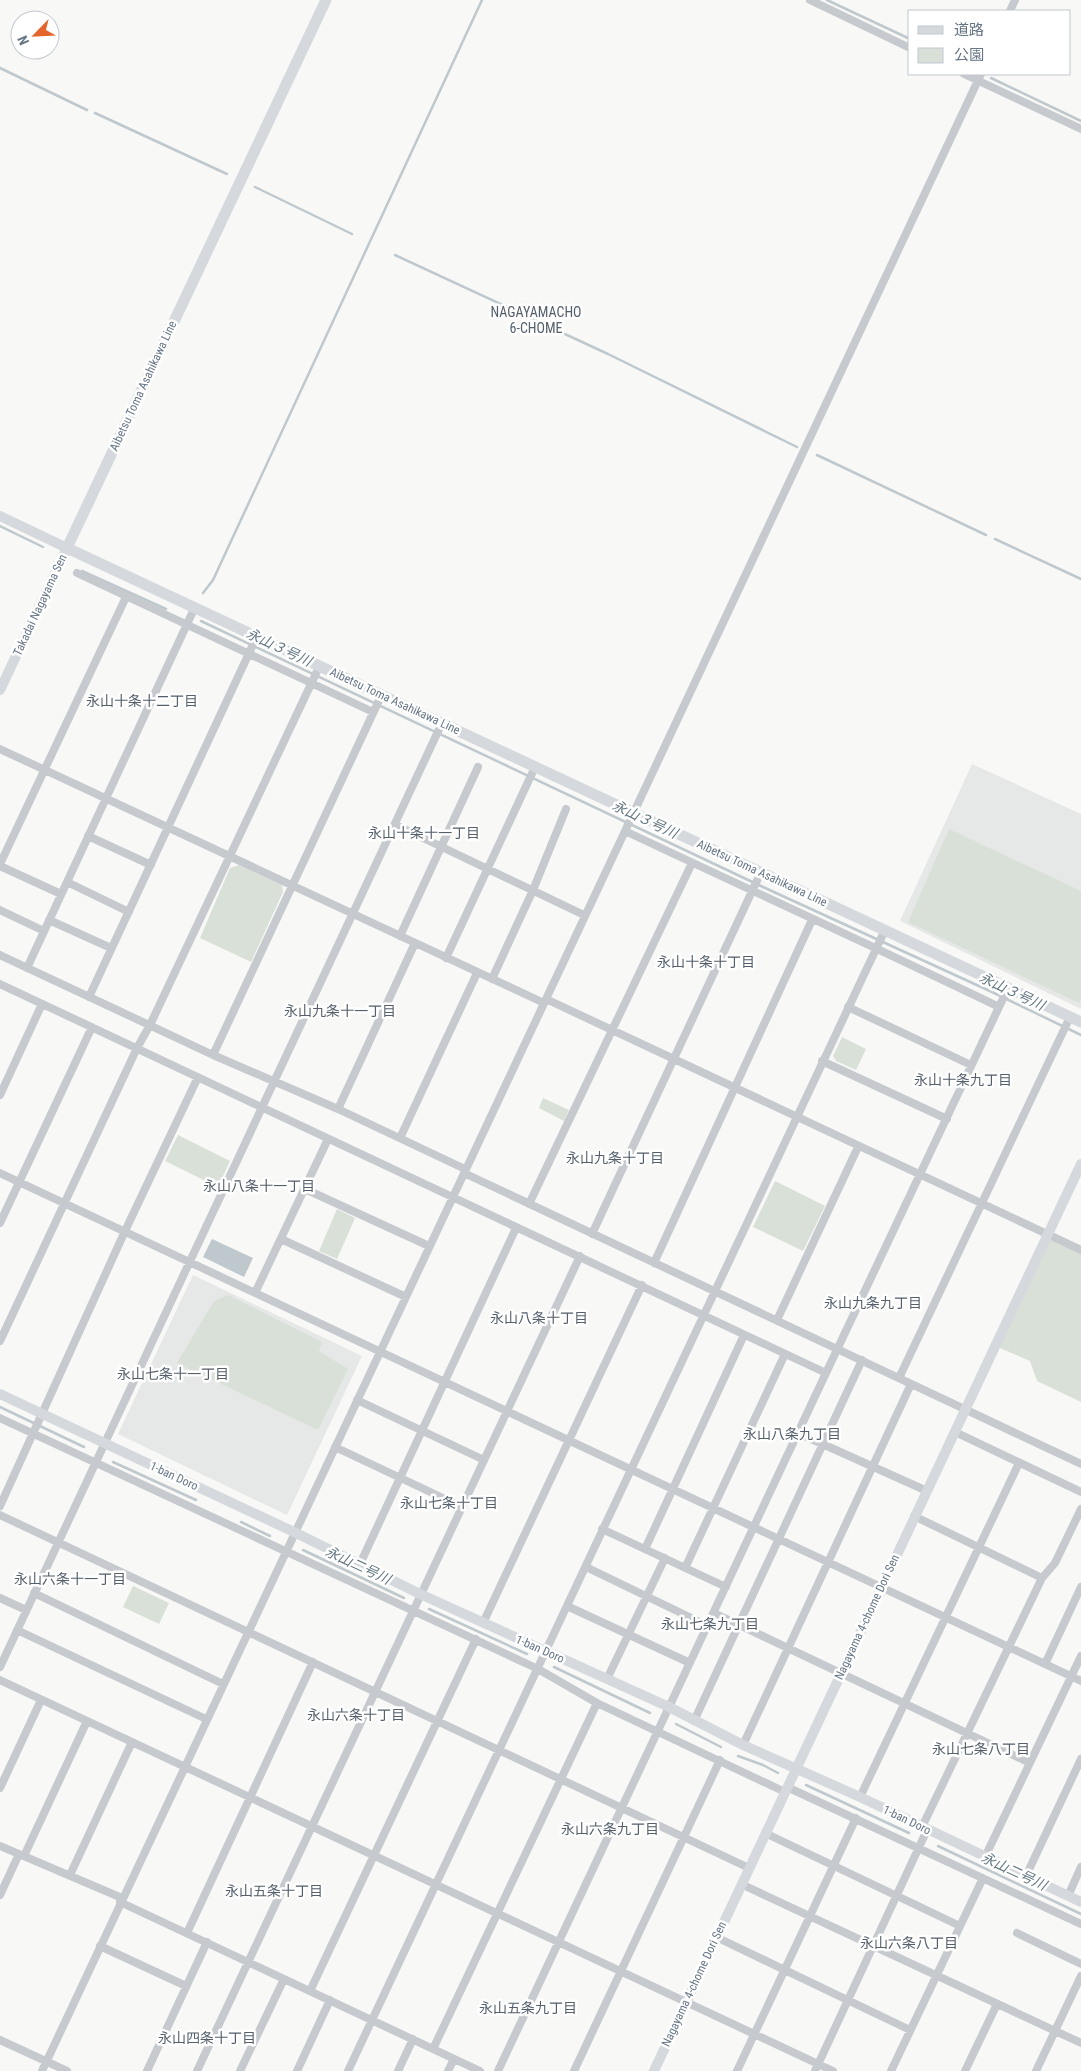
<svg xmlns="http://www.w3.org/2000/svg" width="1081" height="2071" viewBox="0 0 1081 2071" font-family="'Roboto Condensed','Noto Sans JP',sans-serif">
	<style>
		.built { fill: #e6e7e7 }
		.green { fill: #d9e0d7 }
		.water { fill: #bfc8cd }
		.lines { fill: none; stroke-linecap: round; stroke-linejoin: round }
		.stream { stroke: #bfc8cd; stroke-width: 2.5 }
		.street { stroke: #c6c9cd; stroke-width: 8 }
		.secondary { stroke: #d5d9dd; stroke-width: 10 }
		.primary { stroke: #d5d9dd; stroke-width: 11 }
		.labels { text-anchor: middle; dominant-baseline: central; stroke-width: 5; stroke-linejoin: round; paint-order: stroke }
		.street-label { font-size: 12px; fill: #677687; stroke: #fff }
		.neighbourhood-label { font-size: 14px; fill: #55606c; stroke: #fff }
		.water-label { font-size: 14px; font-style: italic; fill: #637782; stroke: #fff }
	</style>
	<rect width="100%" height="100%" fill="#f8f8f6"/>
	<path class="built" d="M972 764 1081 814V1009L900 921Z
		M193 1275 362 1356 287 1515 118 1434Z"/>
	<path class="green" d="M949 829 1081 891V1000L1079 1003 908 922Z
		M239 865 282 885 283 892 251 962 200 938 230 868Z
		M842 1037 866 1049 856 1070 836 1061 833 1056Z
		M543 1098 569 1110 564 1121 539 1108Z
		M178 1135 230 1161 218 1187 165 1161Z
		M775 1181 825 1206 803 1251 753 1227Z
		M337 1209 355 1218 337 1259 319 1251Z
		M1047 1235 1081 1250V1402L1037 1381 1030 1361 995 1346Z
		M228 1295 322 1342 319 1351 348 1369 318 1430 177 1363 214 1301Z
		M133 1586 169 1603 159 1624 123 1607Z"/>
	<path class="water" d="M212 1239 253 1258 244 1277 203 1257Z"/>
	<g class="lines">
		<path class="stream" d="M827 0 910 39
			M0 68 87 110
			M991 78 1081 121
			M95 113 227 174
			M255 187 352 234
			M395 255 608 354 797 447
			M817 455 986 535
			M0 526 43 547
			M995 539 1081 579
			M82 571 166 609
			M203 593 213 580 482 0
			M201 621 763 887 992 992 1081 1035
			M0 1407 84 1447
			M113 1462 196 1500
			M241 1522 270 1536
			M303 1550 404 1598
			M429 1609 527 1654
			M554 1667 650 1713
			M676 1724 721 1747
			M738 1756 763 1765 778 1773
			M806 1785 909 1833
			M938 1846 1081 1914"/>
		<path class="street" d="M810 0 910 48
			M1010 11 1015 0
			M964 74 1081 129
			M77 573 373 712
			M0 749 544 1003
			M396 825 584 915
			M625 831C750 890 875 947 999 1007
			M88 836 151 865
			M0 864 126 597
			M0 866 61 894
			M67 882 129 912
			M0 910 44 931
			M49 920 111 948
			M400 936 478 767
			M0 955 213 1055 338 1109 465 1169
			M446 958 535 767
			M27 968 195 607
			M492 979 533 890 566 809
			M0 984 826 1373 1008 988
			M89 997 257 636
			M546 999 1081 1250
			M848 1007 971 1065
			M213 1055 382 694
			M822 1061 947 1119
			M0 1095 42 1004
			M338 1109 415 943
			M400 1138 477 973
			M0 1173 1081 1681
			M464 1173 1081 1464
			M305 1189 429 1246
			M529 1204 692 863
			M0 1223 92 1027
			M592 1234 761 872
			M281 1239 406 1297
			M654 1263 812 920
			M255 1293 328 1139
			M777 1320 858 1147
			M0 1341 137 1048 150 1025 320 665
			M899 1378 1070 1017
			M357 1400 484 1460
			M0 1418 538 1669 597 1703 785 1792
			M955 1432 1081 1492
			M798 1433 927 1491
			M335 1447 462 1507
			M0 1506 125 1231 198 1077
			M0 1515 749 1868
			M914 1516 1042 1578
			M602 1529 726 1587
			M645 1549 744 1335
			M360 1564 516 1228
			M586 1567 708 1626
			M685 1568 785 1354
			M34 1593 223 1684
			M0 1598 26 1610
			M567 1606 690 1663
			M714 1613 1030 1763
			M483 1623 642 1285
			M17 1630 206 1719
			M1045 1664 1081 1587
			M0 1667 442 723
			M607 1679 665 1558
			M0 1680 833 2071
			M694 1721 862 1360
			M743 1745 911 1384
			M787 1787 1081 1924
			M0 1788 41 1700
			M860 1797 1019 1463
			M922 1827 1042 1578 1055 1563 1081 1509
			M765 1833 960 1926
			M0 1846 122 1898
			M24 1856 87 1721
			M985 1857 1081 1656
			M70 1875 132 1742
			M1026 1876 1081 1759
			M741 1884 1081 2043
			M0 1895 19 1854
			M1068 1896 1081 1867
			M120 1902 480 2071
			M187 1933 313 1662
			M1017 1933 1081 1964
			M716 1937 910 2030
			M100 1946 186 1986
			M310 1991 476 1639
			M0 2040 67 2071
			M433 2049 597 1703
			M42 2071 981 74
			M147 2071 207 1942
			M197 2071 580 1256
			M240 2071 284 1979
			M297 2071 330 2000
			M348 2071 885 930
			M398 2071 413 2039
			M448 2071 454 2059
			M498 2071 826 1373
			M574 2071 720 1760
			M737 2071 856 1818
			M815 2071 927 1830
			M891 2071 983 1878
			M965 2071 997 2004
			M1036 2071 1081 1976"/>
		<path class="secondary" d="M0 516 67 548 0 690
			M0 1394 294 1532 420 1594 669 1707 743 1745 860 1797 1081 1902
			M654 2071 1081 1164"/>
		<path class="primary" d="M326 0 67 548 1081 1022"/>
	</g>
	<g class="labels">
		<g class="street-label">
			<text transform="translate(143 386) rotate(-65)">Aibetsu Toma Asahikawa Line</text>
			<text transform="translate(40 605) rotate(-65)">Takadai Nagayama Sen</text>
			<text transform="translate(395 701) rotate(25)">Aibetsu Toma Asahikawa Line</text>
			<text transform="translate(762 873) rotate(25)">Aibetsu Toma Asahikawa Line</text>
			<text transform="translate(174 1476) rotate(25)">1-ban Doro</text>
			<text transform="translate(867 1617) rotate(-65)">Nagayama 4-chome Dori Sen</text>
			<text transform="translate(540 1649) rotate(24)">1-ban Doro</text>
			<text transform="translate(907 1820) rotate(26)">1-ban Doro</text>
			<text transform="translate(694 1984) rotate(-65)">Nagayama 4-chome Dori Sen</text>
		</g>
		<g class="neighbourhood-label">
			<text x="536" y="312">NAGAYAMACHO<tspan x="536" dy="16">6-CHOME</tspan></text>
			<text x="142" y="701">永山十条十二丁目</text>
			<text x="424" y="833">永山十条十一丁目</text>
			<text x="706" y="962">永山十条十丁目</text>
			<text x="340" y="1011">永山九条十一丁目</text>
			<text x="963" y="1080">永山十条九丁目</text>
			<text x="615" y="1158">永山九条十丁目</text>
			<text x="259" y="1186">永山八条十一丁目</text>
			<text x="873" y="1303">永山九条九丁目</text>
			<text x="539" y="1318">永山八条十丁目</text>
			<text x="173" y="1374">永山七条十一丁目</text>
			<text x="792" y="1434">永山八条九丁目</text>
			<text x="449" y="1503">永山七条十丁目</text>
			<text x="70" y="1579">永山六条十一丁目</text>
			<text x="710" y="1624">永山七条九丁目</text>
			<text x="356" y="1715">永山六条十丁目</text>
			<text x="981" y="1749">永山七条八丁目</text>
			<text x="610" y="1829">永山六条九丁目</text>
			<text x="274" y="1891">永山五条十丁目</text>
			<text x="909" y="1943">永山六条八丁目</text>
			<text x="528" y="2008">永山五条九丁目</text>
			<text x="207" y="2038">永山四条十丁目</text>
		</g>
		<g class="water-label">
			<text transform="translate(279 647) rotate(25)">永山３号川</text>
			<text transform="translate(645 819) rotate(25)">永山３号川</text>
			<text transform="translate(1012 991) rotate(25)">永山３号川</text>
			<text transform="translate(358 1565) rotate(25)">永山二号川</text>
			<text transform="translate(1014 1871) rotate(25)">永山二号川</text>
		</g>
	</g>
	<rect x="908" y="10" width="162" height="65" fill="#ffffff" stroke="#c2c8cf"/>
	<rect x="918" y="26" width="25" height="8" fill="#d5d9dd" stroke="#c2c8cf"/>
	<text x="954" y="35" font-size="15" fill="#677687">道路</text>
	<rect x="918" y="48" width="25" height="15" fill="#d9e0d7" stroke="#c2c8cf"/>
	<text x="954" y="60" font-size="15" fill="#677687">公園</text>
	<g transform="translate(35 35) rotate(246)"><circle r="24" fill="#ffffff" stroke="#c2c8cf"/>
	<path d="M0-4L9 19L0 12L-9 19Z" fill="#e3652b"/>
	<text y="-8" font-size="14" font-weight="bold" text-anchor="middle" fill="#677687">N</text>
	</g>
</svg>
